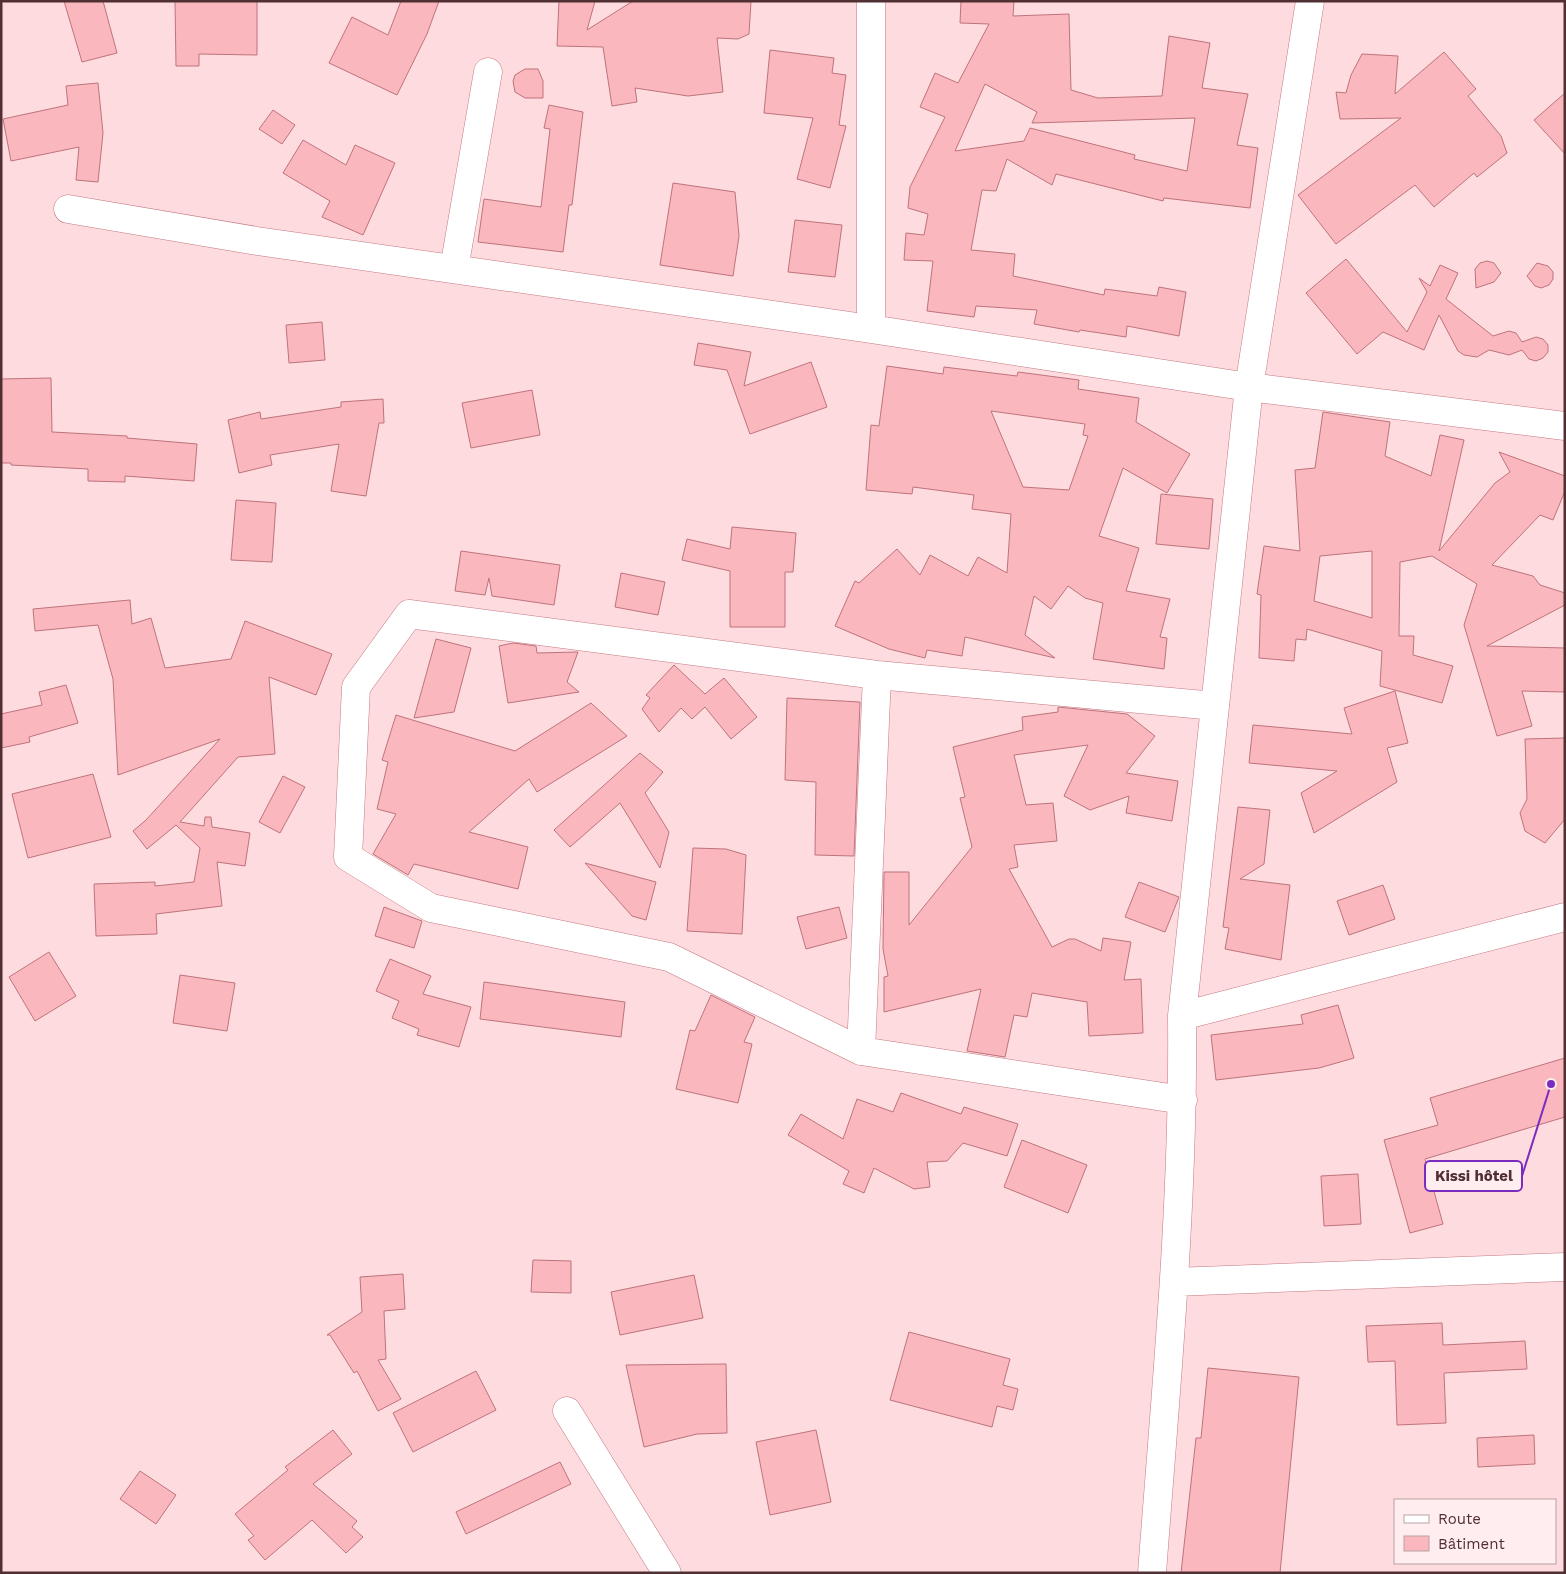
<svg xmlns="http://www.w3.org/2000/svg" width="1566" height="1574" viewBox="0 0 1566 1574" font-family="'Work Sans',sans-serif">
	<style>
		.building { fill: #fab8be; stroke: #be737c; fill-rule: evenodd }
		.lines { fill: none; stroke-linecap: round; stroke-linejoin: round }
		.street-casing { stroke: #c57982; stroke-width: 29 }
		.street { stroke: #fff; stroke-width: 28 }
		.leader { fill: none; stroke: #7b2cbf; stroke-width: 2 }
		.callout-dot { fill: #7b2cbf; stroke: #ffedef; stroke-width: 2 }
		.callout { fill: #ffedef; stroke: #7b2cbf; stroke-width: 2 }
		.callout-label { font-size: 15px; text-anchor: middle; font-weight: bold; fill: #513034 }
	</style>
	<rect width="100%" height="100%" fill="#fedbde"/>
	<path class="building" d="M64 1H103L117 53 82 62Z
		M175 1H257V55L199 54V66H176Z
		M401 1H439L427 34 397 95 329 63 352 17 388 35Z
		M559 1H595L587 30 633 1H751L749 34 738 39 717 38 723 92 688 96 635 88 637 102 612 106 603 47 557 46Z
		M961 1H1014L1013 16 1069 14 1071 90 1098 98 1162 96 1169 36 1210 43 1202 88 1248 94 1237 145 1258 148 1250 208 1164 198 1163 201 1056 174 1052 185 1007 159 996 191 982 190 971 250 1015 254 1013 276 1104 295 1105 289 1157 296 1159 287 1186 292 1179 336 1127 326 1126 337 1080 330 1079 332 1034 324 1037 310 976 306 974 317 927 311 933 261 904 260 906 233 924 235 928 214 908 208 910 187 945 117 920 107 935 73 958 83 989 24 960 23ZM985 84 1037 112 1032 123 1195 118 1187 171 1134 159 1135 155 1030 128 1024 141 955 151Z
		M770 50 834 58 832 73 846 75 839 125 846 126 830 188 797 179 813 118 764 113Z
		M1444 52 1476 89 1468 96 1501 136 1507 153 1477 177 1474 173 1434 207 1415 185 1336 244 1298 195 1401 118 1340 119 1336 92 1346 93 1351 75 1362 54 1398 56 1395 94Z
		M525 69H538L543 81V98H525L515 92 513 81 515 75Z
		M98 83 103 133 98 182 76 180 79 147 11 161 3 119 68 105 66 86Z
		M1565 93V154L1534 120Z
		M549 105 583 112 572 205H569L563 252 478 242 484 199 541 207 550 129 544 128Z
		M273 110 295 125 282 144 259 129Z
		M303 140 346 165 355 145 395 163 363 235 322 217 330 201 283 173Z
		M673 183 735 192 739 236 733 276 660 265Z
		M795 220 842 225 835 277 788 272Z
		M1346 259 1407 332 1427 292 1419 278 1430 286 1440 265 1458 273 1446 299 1493 336 1509 331 1516 333 1522 342 1536 337 1543 339 1548 345V352L1543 358 1536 361 1529 359 1522 350 1509 355 1489 350 1477 357 1464 355 1458 351 1439 315 1424 350 1383 332 1357 354 1306 293Z
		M1487 261 1494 263 1501 273 1494 282 1476 288 1475 269 1480 263Z
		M1537 263 1548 266 1553 272V279L1549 285 1541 288 1535 286 1527 276Z
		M322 322 325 360 289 363 286 325Z
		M698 343 751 352 744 386 811 362 827 407 750 434 727 370 694 365Z
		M887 366 943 374 944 367 1017 376 1018 372 1079 380 1078 389 1139 398 1136 422 1190 454 1167 493 1123 468 1099 536 1139 548 1126 591 1170 599 1160 637 1167 638 1164 669 1093 659 1103 603 1085 598 1068 586 1051 609 1034 596 1025 635 1055 658 965 637 962 656 927 650 925 658 889 649 835 626 855 581 859 583 897 549 920 575 930 555 968 576 978 557 1007 573 1011 514 972 509 974 495 913 487 912 494 866 490 871 425 879 426ZM991 411 1085 424 1083 435 1088 436 1069 490 1023 487Z
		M51 378 52 432 127 436V438L197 444 194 481 125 476V482L88 481V469L11 465V463H1V379Z
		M532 390 540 435 471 448 462 403Z
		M383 399 384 423H379L366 496 331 491 339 444 270 455 272 465 239 473 228 420 260 412 261 419 341 407V402Z
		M1323 412 1390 422 1385 456 1431 476 1440 435 1464 440 1439 551 1495 483 1510 472 1499 452 1565 476V491L1553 520 1540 515 1492 565 1533 576 1540 585 1565 593V605L1487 646 1565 648V692L1522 691 1532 726 1497 736 1464 625 1477 584 1432 556 1400 562 1399 636H1414L1413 655 1453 666 1442 703 1380 686 1382 651 1307 629 1306 640 1296 639 1294 661 1259 658 1261 595 1257 594 1264 546 1300 551 1295 470 1315 468ZM1372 551V618L1314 601 1320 556Z
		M1161 494 1213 499 1209 549 1156 544Z
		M236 500 276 503 272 562 231 560Z
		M732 527 796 533 793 572H785V627H730V571L682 560 687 539 730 549Z
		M461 551 560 565 554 605 492 596 489 578 485 595 455 591Z
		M621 573 665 582 658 615 615 607Z
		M130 600 132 624 151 618 165 668 231 659 245 621 332 654 316 695 269 677 275 754 238 757 180 822 204 826 205 817H211L212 827 250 833 245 866 217 862 222 906 156 914 157 934 96 936 94 884 155 882V886L194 882 200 848 176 825 147 849 133 831 146 820 220 739 118 775 113 679 98 625 35 631 33 609Z
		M436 639 471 648 454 712 414 718Z
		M513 643 536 646 537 653 578 652 567 682 579 692 508 703 499 646Z
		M674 665 705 694 724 678 757 717 731 739 705 707 692 719 681 708 659 732 642 709 650 698 646 695Z
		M66 685 78 723 29 737 30 742 1 748V714L42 705 39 692Z
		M1395 691 1408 743 1387 748 1397 782 1314 833 1301 793 1337 771 1249 763 1253 725 1352 734 1344 708Z
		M787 698 860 702 854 856 815 855 816 782 785 780Z
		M591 703 627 736 537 792 529 779 469 832 528 847 518 889 414 864 408 875 373 854 396 814 377 809 388 762 382 760 396 715 515 751Z
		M1058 707 1127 714 1155 736 1126 773 1178 781 1172 821 1126 813 1129 796 1090 810 1064 796 1088 745 1014 755 1026 805 1053 803 1057 841 1014 845 1018 867 1009 869 1052 947 1069 939H1075L1101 951 1103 938 1131 942 1124 980 1141 979 1143 1033 1089 1036 1087 1002 1032 993 1027 1017 1014 1015 1005 1057 967 1051 981 989 884 1012V977L888 976 883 949 884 872H909V925L972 847 960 798 965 797 953 747 1023 730 1022 717 1058 712Z
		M1565 738V819L1545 843 1525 831 1520 813 1527 799 1525 739Z
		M640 753 663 772 645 793 669 832 660 868 620 803 570 847 554 830Z
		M93 774 111 837 28 858 12 794Z
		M283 776 305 787 280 833 259 822Z
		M1238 807 1270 810 1264 864 1240 879 1290 885 1281 960 1225 949 1229 928 1223 927Z
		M693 848 726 849 746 855 742 934 687 931Z
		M585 863 656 882 646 920 632 916Z
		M1139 882 1179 897 1165 932 1125 917Z
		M1383 885 1395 919 1349 935 1337 901Z
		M384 907 422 921 414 948 375 936Z
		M839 907 847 938 806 949 797 917Z
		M49 952 76 996 35 1021 9 977Z
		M390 959 431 976 423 994 471 1007 459 1047 417 1035 419 1029 392 1018 399 1001 376 991Z
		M180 975 235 983 227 1031 173 1023Z
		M484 982 625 1002 621 1037 480 1019Z
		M711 995 755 1017 744 1042 752 1044 738 1103 676 1089 690 1030 695 1031Z
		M1338 1005 1354 1058 1319 1068 1216 1080 1211 1035 1303 1024 1301 1015Z
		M1565 1058V1117L1425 1159 1443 1224 1410 1233 1384 1140 1438 1125 1430 1098Z
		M901 1093 961 1114 964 1107 1018 1124 1007 1156 963 1143 947 1161 927 1162 930 1187 914 1189 874 1168 864 1193 843 1184 849 1171 788 1135 801 1114 843 1139 857 1099 893 1112Z
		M1022 1140 1087 1165 1068 1213 1004 1187Z
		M1358 1174 1361 1224 1324 1226 1321 1176Z
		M533 1260 571 1261V1293L531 1292Z
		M403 1274 405 1309 384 1311 386 1359 378 1360 401 1399 378 1411 357 1371 354 1373 330 1335H327L362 1312 360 1277Z
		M694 1275 703 1318 620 1335 611 1292Z
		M1442 1323 1443 1345 1525 1341 1527 1369 1444 1373 1446 1423 1397 1425 1395 1361 1368 1362 1366 1326Z
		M909 1332 1010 1359 1003 1385 1018 1389 1013 1410 997 1406 992 1427 890 1400Z
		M726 1364 727 1433 697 1434 644 1447 626 1365Z
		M1208 1368 1299 1377 1280 1573H1181L1196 1438H1201Z
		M476 1371 496 1410 413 1452 393 1413Z
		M333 1430 352 1454 313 1484 357 1521 352 1527 363 1537 346 1553 312 1520 265 1560 248 1540 254 1536 235 1514 288 1470 285 1467Z
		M816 1430 831 1502 770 1515 756 1442Z
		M1534 1435 1535 1464 1478 1467 1477 1438Z
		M560 1462 571 1484 466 1534 456 1512Z
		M140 1471 176 1495 156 1524 120 1499Z"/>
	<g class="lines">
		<g class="street-casing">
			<path id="street" d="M68 209 257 241 871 329 1249 387 1565 426
				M454 269 488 72
				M871 329V1
				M1182 1016 1565 917
				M861 1051 877 675
				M1183 1100 861 1051 669 957 431 908 348 857 356 687 409 614 877 675 1215 706
				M1174 1282 1565 1267
				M567 1411 667 1573
				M1152 1573C1166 1387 1184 1202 1182 1016L1249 387 1310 1"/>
		</g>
		<use href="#street" class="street"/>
	</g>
	<path class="leader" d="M1551 1084L1522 1176"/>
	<circle class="callout-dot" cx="1551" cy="1084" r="5"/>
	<rect class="callout" x="1425" y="1161" width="97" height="30" rx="5"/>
	<g class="callout-label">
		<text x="1474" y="1181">Kissi hôtel</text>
	</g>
	<rect width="1566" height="1574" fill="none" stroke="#513034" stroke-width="5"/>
	<rect x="1394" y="1499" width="162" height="65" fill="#ffedef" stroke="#b9a1a4"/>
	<rect x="1404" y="1515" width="25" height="8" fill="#ffffff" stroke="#b9a1a4"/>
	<text x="1438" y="1524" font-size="15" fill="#513034">Route</text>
	<rect x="1404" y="1536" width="25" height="15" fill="#fab8be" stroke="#b9a1a4"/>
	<text x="1438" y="1549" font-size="15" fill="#513034">Bâtiment</text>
</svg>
